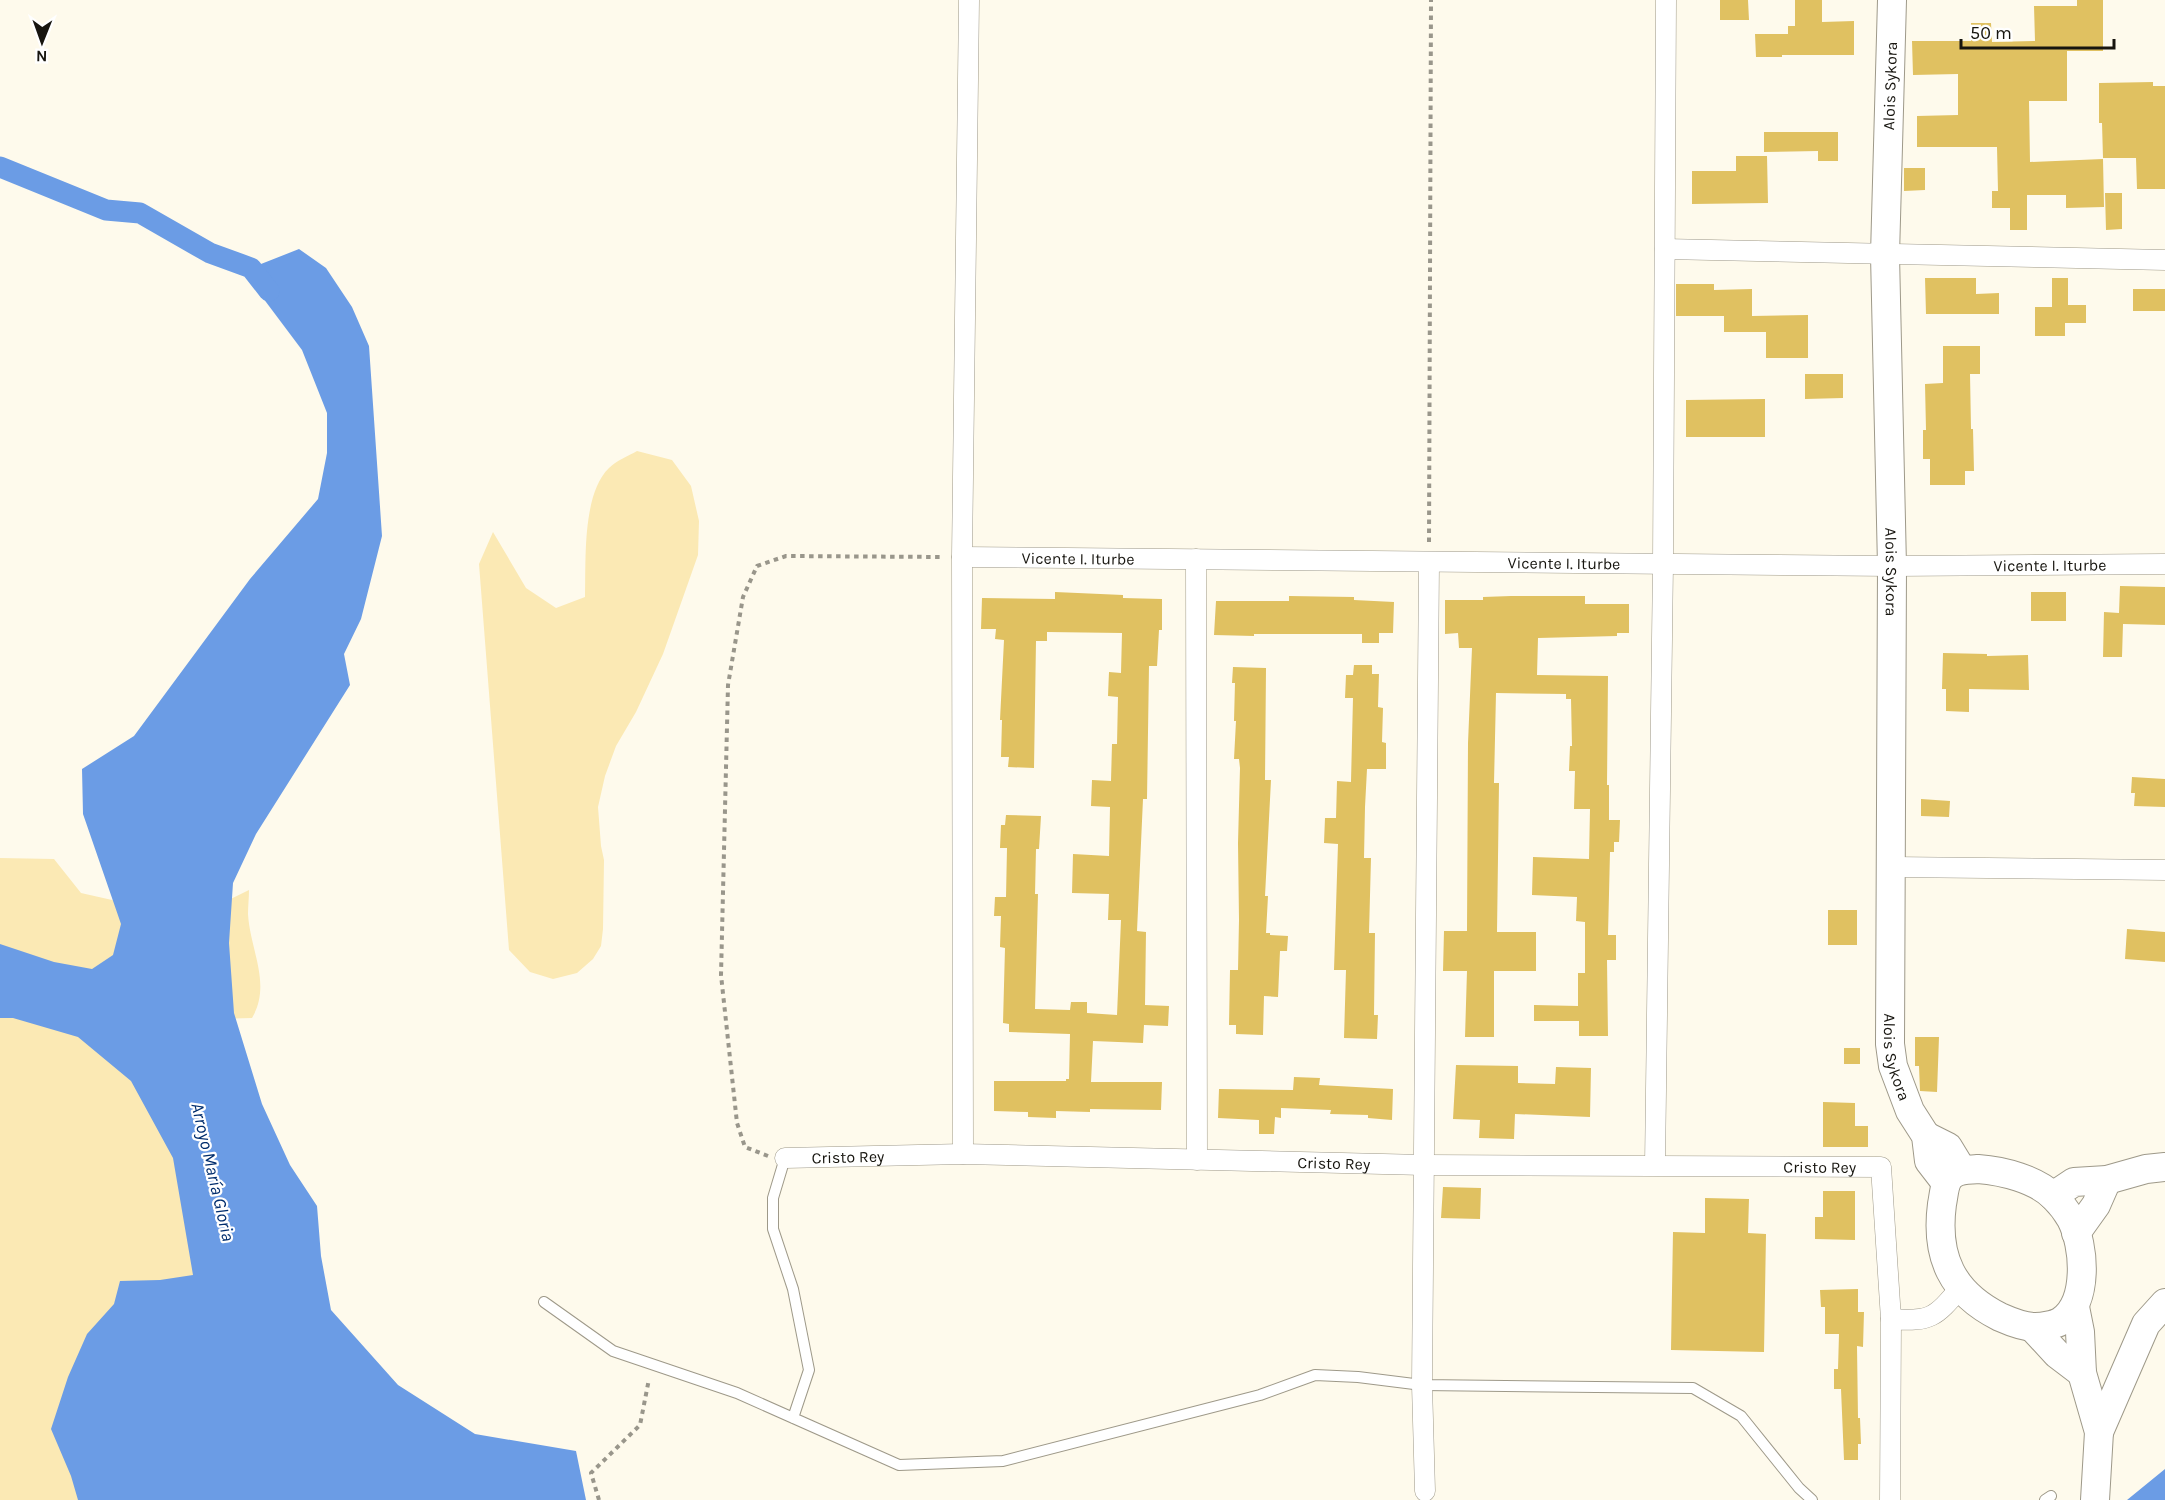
<svg xmlns="http://www.w3.org/2000/svg" width="2165" height="1500" viewBox="0 0 2165 1500" font-family="Karla,sans-serif">
	<style>
		.green { fill: #fbe9b4 }
		.water { fill: #6b9ce5 }
		.lines { fill: none; stroke-linecap: round; stroke-linejoin: round }
		.canal { stroke: #6b9ce5; stroke-width: 21 }
		.building { fill: #e0c161 }
		.lane-casing { stroke: #9e9989; stroke-width: 12 }
		.street-casing { stroke: #9e9989; stroke-width: 21 }
		.secondary-casing { stroke: #9e9989; stroke-width: 30 }
		.path { stroke: #99968b; stroke-width: 4; stroke-dasharray: 4.5 4.5; stroke-linecap: butt }
		.lane { stroke: #fff; stroke-width: 10 }
		.street { stroke: #fff; stroke-width: 20 }
		.secondary { stroke: #fff; stroke-width: 28 }
		.labels { text-anchor: middle; dominant-baseline: central; stroke-width: 4.5; stroke-linejoin: round; paint-order: stroke }
		.street-label { font-size: 16px; fill: #17150f; stroke: #fff }
		.water-label { font-size: 18px; font-style: italic; fill: #002d6d; stroke: #fff }
	</style>
	<rect width="100%" height="100%" fill="#fefaec"/>
	<path class="green" d="M637 451 672 460 691 486 699 521 698 555 663 654 636 712 616 746 605 776 598 807 601 846 604 860 603 929 601 946 593 959 577 973 553 979 530 972 509 950 479 564 493 532 526 588 556 608 585 597C586 561 582 494 609 468 616 461 628 456 637 451Z
		M0 858 54 859 81 893 192 918 249 890C249 898 248 906 248 914 250 950 272 984 252 1018L215 1019 187 1122 228 1500H0Z"/>
	<path class="water" d="M299 249 326 268 352 307 369 346 382 536 361 619 344 654 350 685 256 834 233 883 229 943 234 1013 262 1104 290 1165 317 1206 321 1256 331 1310 398 1385 475 1434 576 1451 586 1500H78L71 1476 51 1429 68 1377 87 1334 114 1304 120 1281 160 1280 193 1275 173 1158 131 1081 78 1037 13 1018H0V944L54 962 92 969 113 955 121 924 83 814 82 769 134 736 250 579 318 499 327 453V413L302 350 263 298 251 268Z
		M2165 1469V1500H2127Z"/>
	<g class="lines">
		<path class="canal" d="M0 167 106 210 140 213 210 253 251 268 269 291"/>
	</g>
	<path class="building" d="M1720 0H1748L1749 20H1720Z
		M1795 0H1822V22L1854 21V55H1782V57H1756L1755 34H1788V26H1795Z
		M2077 0H2103V51H2067V101H2029L2030 162 2103 159 2104 207 2066 208V195H2027V230H2010V208H1992V191H1998L1997 147H1917V116L1958 115V74L1913 75 1912 41H1971V23H1991L1992 42 2035 41 2034 6H2077Z
		M2153 82V86H2165V189H2137L2136 158H2103L2102 123H2099V83Z
		M1764 132H1838V161H1818V151L1764 152Z
		M1736 156H1767L1768 203 1692 204V171H1736Z
		M1904 168H1925V190L1904 191Z
		M2105 193H2122V229L2106 230Z
		M1925 278H1976V294L1999 293V314H1926Z
		M2052 278H2068V305H2086V323H2065V336H2035V307H2052Z
		M1676 284H1714V290L1752 289V316L1808 315V358H1766V332H1724V316H1676Z
		M2133 289H2165V311H2133Z
		M1943 346H1980V374H1970L1971 429H1973L1974 471H1965V485H1930V459H1923V430H1926L1925 384 1943 383Z
		M1805 374H1843V398L1805 399Z
		M1765 399V437H1686V400Z
		M2120 586 2165 587V625L2123 624 2122 657H2103L2104 612 2119 613Z
		M1055 592 1123 595V598L1162 599V630H1159L1157 666H1149L1147 799H1143L1137 931 1146 932 1145 1005 1169 1006 1168 1026 1144 1025 1143 1043 1093 1041 1091 1082H1162L1161 1110 1090 1109V1112L1056 1111V1118L1028 1117V1112L994 1111V1081H1066V1079H1069L1070 1034 1009 1032V1024L1003 1023 1005 948 1000 947 1001 916H994L995 897H1006L1007 848H1000L1001 825H1005L1006 815 1041 816 1039 849H1036L1035 894H1038L1035 1009 1070 1010 1071 1002H1087V1013L1117 1015 1121 920H1108L1109 894 1072 893 1073 854 1109 856 1110 807 1091 806 1092 780 1111 781 1112 744H1117L1118 697 1108 696 1109 672 1121 673 1122 633 1047 632V641H1036L1034 768 1008 767 1009 757H1001L1002 720H1000L1004 640 995 639 996 629H981L982 598 1055 599Z
		M2031 592H2066V621H2031Z
		M1289 596 1354 597V600L1394 602 1393 633H1379V643H1362V634H1254V636L1214 635 1216 601H1289Z
		M1511 596H1585V604H1629V633H1617V636L1538 638 1537 675 1608 676 1607 785H1609V820H1620L1619 842H1614V852H1610L1608 935H1616V960H1607L1608 1036H1579V1021H1534V1005L1578 1006V973H1585V922L1576 921 1577 897 1532 895 1533 857 1589 859 1590 809H1574L1575 771H1569L1570 746H1572L1571 699H1566V694L1496 693 1494 783H1499L1497 932H1536V971H1494V1037H1465L1467 971H1443L1444 931H1467L1468 743 1472 648H1459L1458 633 1445 634V600H1483V597Z
		M1943 653 1987 654V656L2028 655 2029 690 1969 689V712L1946 711V689H1942Z
		M1354 665H1372V674H1379L1378 707 1383 708 1382 742 1386 743V769H1367L1365 807 1364 858H1371L1369 933H1375L1374 1015H1378L1377 1039 1344 1038 1346 970H1334L1338 844 1324 843 1325 818H1336L1337 781 1351 782 1353 698H1345L1346 675H1353Z
		M1233 667 1266 668 1265 780H1271L1265 896H1268L1266 933H1270V935L1288 936 1287 951H1280L1278 997 1264 996 1263 1035 1236 1034V1025H1229L1230 970H1238L1239 920 1238 843 1240 768 1239 759H1234L1236 721H1234L1235 683H1232Z
		M2132 777 2165 779V807L2134 806 2135 793H2131Z
		M1921 799 1950 801 1949 817 1921 816Z
		M1828 910H1857V945H1828Z
		M2127 929 2165 932V962L2125 959Z
		M1915 1037H1939L1937 1092 1920 1091 1919 1066H1915Z
		M1844 1048H1860V1064H1844Z
		M1456 1065 1518 1066V1083L1555 1084 1556 1067 1591 1068 1590 1117 1515 1114 1514 1139 1479 1138 1480 1120 1453 1119Z
		M1294 1077 1320 1078 1319 1085 1393 1089 1392 1120 1368 1118V1115L1330 1114 1331 1110 1281 1108V1118L1275 1117 1274 1134H1259V1120L1218 1118 1219 1089 1293 1090Z
		M1823 1102 1855 1103V1126H1868V1147H1823Z
		M1443 1187 1481 1188 1480 1219 1441 1218Z
		M1823 1191H1855V1240L1815 1239V1217H1823Z
		M1705 1198 1749 1199 1748 1233 1766 1234 1764 1352 1671 1350 1673 1232 1705 1233Z
		M1858 1289V1312H1864L1863 1347 1857 1346 1858 1418H1860L1861 1444H1858V1460H1844L1841 1389H1834V1369H1838L1839 1334H1825V1307H1821L1820 1290Z"/>
	<g class="lines">
		<g class="lane-casing">
			<path id="lane" d="M785 1158 773 1198V1229L793 1289 809 1370 793 1418
				M544 1302 613 1351 737 1393 899 1465 1003 1461 1260 1395 1315 1375 1358 1377 1422 1385 1693 1388 1741 1416 1799 1488 1812 1500
				M2045 1500 2051 1496"/>
		</g>
		<g class="street-casing">
			<g id="street">
				<path d="M1665 249 2165 260"/>
				<path id="s1" d="M962 557 1892 566 2165 564"/>
				<path d="M1196 559 1197 1160"/>
				<path d="M1892 867 2165 870"/>
				<path d="M963 1154 962 557 969 0"/>
				<path id="s2" d="M785 1158 963 1154 1424 1165 1881 1167 1891 1319 1890 1500"/>
				<path d="M1655 1165 1663 564 1666 0"/>
				<path d="M1891 1319C1930 1322 1935 1318 1960 1288"/>
				<path d="M1425 1491 1422 1385 1429 563"/>
			</g>
		</g>
		<g class="secondary-casing">
			<g id="secondary">
				<path id="s3" d="M1892 0 1885 255 1892 566 1890 1044 1893 1066 1910 1111 1926 1136 1929 1161 1946 1183"/>
				<path d="M1926 1136 1948 1147 1962 1170"/>
				<path d="M1978 1169C2003 1171 2036 1179 2054 1197 2060 1203 2067 1212 2071 1219 2085 1246 2089 1302 2061 1321 2055 1325 2042 1327 2035 1327 2024 1327 2009 1321 2000 1317 1952 1293 1935 1257 1942 1204 1944 1195 1944 1181 1952 1175 1959 1169 1970 1170 1978 1169Z"/>
				<path d="M2053 1196 2074 1182 2107 1180 2146 1169 2165 1167"/>
				<path d="M2076 1233 2096 1205 2107 1180"/>
				<path d="M2075 1307 2080 1332 2082 1373 2099 1432 2095 1500"/>
				<path d="M2032 1327 2057 1354 2082 1373"/>
				<path d="M2099 1432 2146 1324 2165 1303"/>
			</g>
		</g>
		<path class="path" d="M1429 542 1431 0
			M768 1156 745 1147 737 1123 721 975 728 685 743 597 757 566 786 556 943 557
			M599 1500 591 1473 640 1425 649 1379"/>
		<use href="#lane" class="lane"/>
		<use href="#street" class="street"/>
		<use href="#secondary" class="secondary"/>
	</g>
	<g class="labels">
		<g class="street-label">
			<text transform="translate(1890 86) rotate(-88)">Alois Sykora</text>
			<text stroke="none"><textPath href="#s1" startOffset="116">Vicente I. Iturbe</textPath></text>
			<text stroke="none"><textPath href="#s1" startOffset="602">Vicente I. Iturbe</textPath></text>
			<text stroke="none"><textPath href="#s1" startOffset="1088">Vicente I. Iturbe</textPath></text>
			<text stroke="none"><textPath href="#s3" startOffset="572">Alois Sykora</textPath></text>
			<text stroke="none"><textPath href="#s3" startOffset="1058">Alois Sykora</textPath></text>
			<text stroke="none"><textPath href="#s2" startOffset="63">Cristo Rey</textPath></text>
			<text stroke="none"><textPath href="#s2" startOffset="549">Cristo Rey</textPath></text>
			<text stroke="none"><textPath href="#s2" startOffset="1035">Cristo Rey</textPath></text>
		</g>
		<g class="water-label">
			<text transform="translate(213 1172) rotate(77)">Arroyo María Gloria</text>
		</g>
	</g>
	<g transform="translate(42 42) rotate(181)" stroke="#ffffff" stroke-width="4.5" paint-order="stroke">
	<path d="M0-4.5L10 22L0 15L-10 22Z" fill="#17150f"/>
	<text y="-9" font-size="16" font-weight="bold" text-anchor="middle" fill="#17150f">N</text>
	</g>
	<path d="M1961 39v9h153v-9" fill="none" stroke="#17150f" stroke-width="3"/>
	<text x="1970" y="39" font-size="18" fill="#17150f" stroke="#ffffff" stroke-width="4.5" paint-order="stroke">50 m</text>
</svg>
